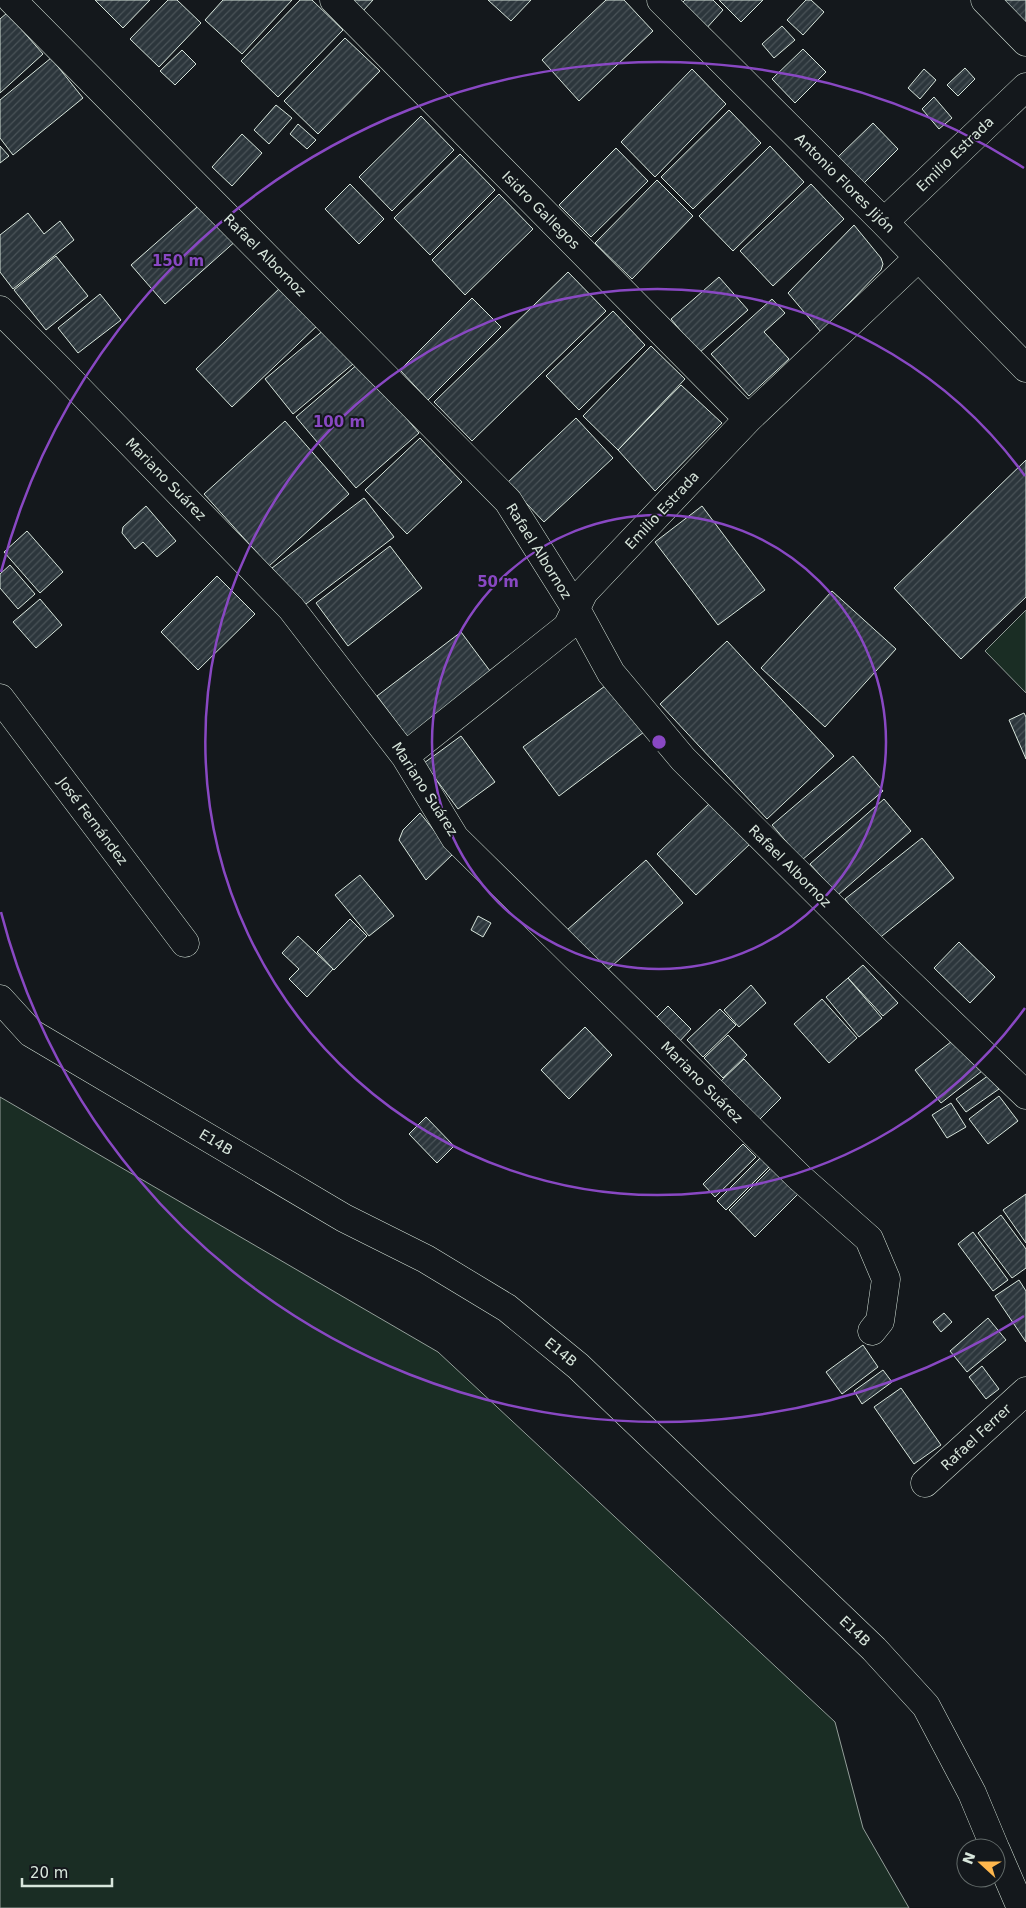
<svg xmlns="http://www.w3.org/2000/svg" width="1026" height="1908" viewBox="0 0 1026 1908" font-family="'DejaVu Sans',sans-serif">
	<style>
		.grass { fill: #1a2d24; stroke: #939e99 }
		.building { fill: url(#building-hatch); stroke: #d8e6dc }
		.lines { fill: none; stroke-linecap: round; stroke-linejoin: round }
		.minor-casing { stroke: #d8e6dc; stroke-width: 29 }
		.minor { stroke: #14181c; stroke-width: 28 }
		.ring { fill: none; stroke: #8948c3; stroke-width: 2.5 }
		.labels { text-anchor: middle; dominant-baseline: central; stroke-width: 4; stroke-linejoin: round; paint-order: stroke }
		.street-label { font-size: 14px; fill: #d8e6dc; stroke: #14181c }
		.centre { fill: #8948c3; stroke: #14181c; stroke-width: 2.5 }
		.ring-label { font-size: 15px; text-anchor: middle; font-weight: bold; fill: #8948c3; stroke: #14181c; stroke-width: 4; stroke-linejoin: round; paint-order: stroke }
	</style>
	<defs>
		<pattern id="building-hatch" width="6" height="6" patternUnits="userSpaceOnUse" patternTransform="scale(1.25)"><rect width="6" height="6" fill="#2c363c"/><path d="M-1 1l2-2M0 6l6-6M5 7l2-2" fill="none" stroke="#4a5358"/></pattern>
	</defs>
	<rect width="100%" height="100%" fill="#14181c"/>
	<path class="grass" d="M1026 610V693L985 651Z
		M0 1097 438 1352 835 1722 863 1828 909 1908H0Z"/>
	<path class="building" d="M95 0H150L123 28Z
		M168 0H177L201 23 159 67 130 39Z
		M223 0H292L242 54 205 20Z
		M300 0H312L343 30 278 97 241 61Z
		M351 0H373L363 11Z
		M488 0H531L511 21Z
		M606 0H624L653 31 579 101 542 60Z
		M685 0H713L723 10 704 31 678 7Z
		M719 0H763L741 22Z
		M806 0H811L824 12 803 35 787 20Z
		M995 0H1026V33Z
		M7 13 43 54 0 93V19Z
		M782 26 795 40 774 58 762 44Z
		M345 38 380 71 318 134 284 101Z
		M803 49 826 72 795 103 772 79Z
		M182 50 196 64 175 85 160 71Z
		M51 58 83 98 13 155 0 138V100Z
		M965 68 975 79 958 96 947 85Z
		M692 69 726 104 655 177 621 142Z
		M924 69 936 80 920 99 908 88Z
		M934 97 952 118 939 129 922 109Z
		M276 105 292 118 269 144 254 130Z
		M729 110 761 143 693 209 661 177Z
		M421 116 454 150 392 211 359 177Z
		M873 123 898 149 864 183 838 157Z
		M298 124 316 140 307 149 290 134Z
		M242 134 262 153 232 186 212 167Z
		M0 146 9 156 0 163Z
		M770 146 804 182 733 251 699 216Z
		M616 148 648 181 591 237 559 205Z
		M460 154 495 190 430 255 394 218Z
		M657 180 693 216 632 279 595 243Z
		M350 184 384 219 359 244 325 209Z
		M811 184 844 219 773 286 740 251Z
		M499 194 533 229 465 295 432 260Z
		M205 200 238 239 165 304 131 265Z
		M28 213 44 234 60 221 74 240 13 289 0 272V235Z
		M854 225 881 258 883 264 881 270 821 332 788 293Z
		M56 256 88 296 46 330 14 290Z
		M568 272 606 311 472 441 434 402Z
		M719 277 748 310 699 353 671 319Z
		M283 285 320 323 232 407 196 369Z
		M100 294 121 320 78 353 58 328Z
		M472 298 501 327 428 400 400 370Z
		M772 299 785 313 764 332 789 359 749 396 711 354Z
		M613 311 645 345 579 410 546 376Z
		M325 329 353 364 293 414 265 379Z
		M651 346 685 379 618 450 583 416Z
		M359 363 419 433 356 488 296 417Z
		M681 385 722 423 655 491 618 450Z
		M576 418 613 458 544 522 507 483Z
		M285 421 349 494 269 566 204 494Z
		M420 438 462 482 407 534 365 490Z
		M1026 460V597L961 659 894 588Z
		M364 498 394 537 302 607 272 568Z
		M146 506 176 541 157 557 143 542 135 549 122 533 123 527Z
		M702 506 765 590 718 625 655 542Z
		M27 531 63 572 40 593 4 552Z
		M390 546 422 588 348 646 316 603Z
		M10 565 35 594 18 609 0 588V574Z
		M217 576 255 614 198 670 161 632Z
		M832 591 896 649 825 727 761 668Z
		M40 599 62 625 36 648 13 622Z
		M461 632 493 675 409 739 377 696Z
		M727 641 834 756 767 819 660 704Z
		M609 683 644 732 559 796 523 747Z
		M1024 713 1026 717V759L1009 720Z
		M461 736 495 782 458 809 424 763Z
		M853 756 883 791 802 860 772 825Z
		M884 799 911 831 838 895 810 864Z
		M712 801 751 843 696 895 657 854Z
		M420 813 453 854 426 880 399 840 403 830Z
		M922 838 954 878 877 940 845 899Z
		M646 860 683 903 604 973 567 930Z
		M360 875 394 916 369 936 335 895Z
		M478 916 491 923 483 937 471 930Z
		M350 919 367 936 334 970 317 952Z
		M298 936 333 969 307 997 289 979 299 969 282 953Z
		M959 942 995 977 970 1003 934 968Z
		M863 965 898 1003 883 1016 848 978Z
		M848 978 882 1018 859 1037 826 997Z
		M751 985 766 1003 739 1027 724 1010Z
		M822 999 857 1038 829 1063 794 1024Z
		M668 1006 691 1029 677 1044 654 1020Z
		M720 1009 736 1025 703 1057 687 1040Z
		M585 1027 612 1055 569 1099 541 1070Z
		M728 1035 747 1055 723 1078 704 1058Z
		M956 1038 982 1071 941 1103 915 1070Z
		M744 1059 781 1098 758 1121 720 1082Z
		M989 1075 999 1089 966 1112 956 1099Z
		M999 1096 1018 1121 988 1144 969 1119Z
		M951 1103 966 1127 947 1138 932 1115Z
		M426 1117 454 1146 437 1163 409 1134Z
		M743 1144 756 1157 715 1197 703 1184Z
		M760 1158 769 1167 726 1210 717 1201Z
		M772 1167 798 1194 755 1237 729 1210Z
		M1026 1194V1243L1003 1210Z
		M1001 1215 1026 1249V1268L1012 1278 978 1233Z
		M973 1232 1008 1280 993 1291 958 1244Z
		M1019 1280 1026 1291V1342L995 1296Z
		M944 1313 952 1322 941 1332 933 1322Z
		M988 1318 1006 1340 967 1372 950 1351Z
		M863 1345 878 1367 842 1394 826 1372Z
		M982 1366 999 1389 986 1399 969 1377Z
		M883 1370 892 1382 862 1404 854 1391Z
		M901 1388 941 1445 914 1464 874 1407Z"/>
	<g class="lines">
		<g class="minor-casing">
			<path id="minor" d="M12 0 508 501 576 609 611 673 683 759 876 951 1026 1095
				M334 0 748 419
				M661 0 884 222 1026 368
				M985 0 1026 42
				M884 222 1026 87
				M0 310 63 373 291 608 405 756 455 838 799 1177 869 1239 886 1279 880 1321 872 1331
				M0 698 185 943
				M405 756 567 627 584 592 748 419 918 258
				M0 999 31 1033 344 1218 426 1259 507 1308 578 1366 874 1649 926 1706 972 1793 995 1848
				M925 1483 1026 1391
				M996 1850 1021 1908"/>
		</g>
		<use href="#minor" class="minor"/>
	</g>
	<g class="ring">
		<circle cx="659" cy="742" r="227"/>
		<path d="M1025 1008A453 453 0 1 1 1025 476"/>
		<path d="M1024 1316A680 680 0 0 1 1 912M1 572A680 680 0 0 1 1024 168"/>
	</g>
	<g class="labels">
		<g class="street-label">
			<text transform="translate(955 154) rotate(-44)">Emilio Estrada</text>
			<text transform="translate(845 183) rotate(45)">Antonio Flores Jijón</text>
			<text transform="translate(541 210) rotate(45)">Isidro Gallegos</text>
			<text transform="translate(265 255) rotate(45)">Rafael Albornoz</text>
			<text transform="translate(166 479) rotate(46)">Mariano Suárez</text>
			<text transform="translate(662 510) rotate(-47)">Emilio Estrada</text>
			<text transform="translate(539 551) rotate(58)">Rafael Albornoz</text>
			<text transform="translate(425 789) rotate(57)">Mariano Suárez</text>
			<text transform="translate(93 821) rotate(53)">José Fernández</text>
			<text transform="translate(790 866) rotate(45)">Rafael Albornoz</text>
			<text transform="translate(702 1082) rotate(45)">Mariano Suárez</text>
			<text transform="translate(216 1142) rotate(31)">E14B</text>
			<text transform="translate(561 1352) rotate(39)">E14B</text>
			<text transform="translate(976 1437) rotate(-43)">Rafael Ferrer</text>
			<text transform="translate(855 1631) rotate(44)">E14B</text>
		</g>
	</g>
	<circle cx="659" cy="742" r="8" class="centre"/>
	<g class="ring-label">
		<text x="178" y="266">150 m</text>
		<text x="339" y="427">100 m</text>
		<text x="498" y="587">50 m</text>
	</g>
	<g transform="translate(981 1863) rotate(291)"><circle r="24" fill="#14181c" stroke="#626a69"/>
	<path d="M0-4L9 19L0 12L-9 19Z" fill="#ffb74d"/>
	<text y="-8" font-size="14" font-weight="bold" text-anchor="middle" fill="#d8e6dc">N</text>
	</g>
	<path d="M22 1878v8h90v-8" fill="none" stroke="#d8e6dc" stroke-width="2.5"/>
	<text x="30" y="1878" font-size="15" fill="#d8e6dc" stroke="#14181c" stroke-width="4" paint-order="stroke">20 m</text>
</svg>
